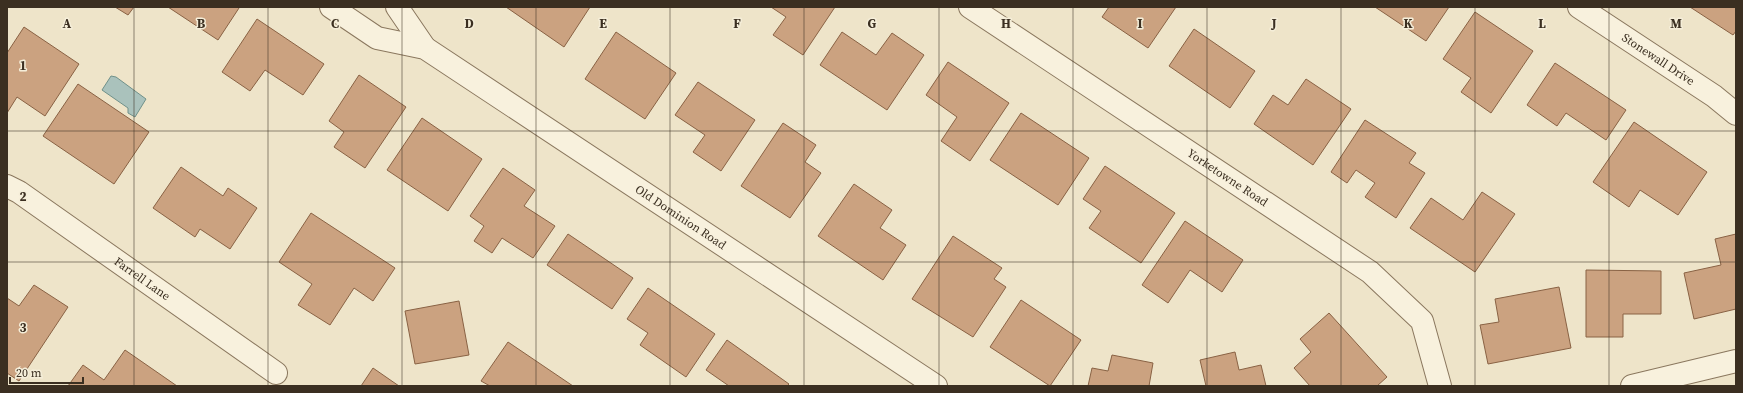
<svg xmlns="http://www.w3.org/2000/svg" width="1743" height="393" viewBox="0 0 1743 393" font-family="'Source Serif 4',serif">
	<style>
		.water { fill: #aac2bc; stroke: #70918a }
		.building { fill: #cba280; stroke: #896244 }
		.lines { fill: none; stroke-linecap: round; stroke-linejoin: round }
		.minor-casing { stroke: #8a775e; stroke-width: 24 }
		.minor { stroke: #f8f1dd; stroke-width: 22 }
		.grid { fill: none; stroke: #3b2f21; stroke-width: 1; stroke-opacity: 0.55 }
		.labels { text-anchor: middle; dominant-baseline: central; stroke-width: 3; stroke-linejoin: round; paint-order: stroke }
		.street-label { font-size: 12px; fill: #3b2f21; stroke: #f5eed9 }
		.grid-label { font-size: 13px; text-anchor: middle; font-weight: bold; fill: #3b2f21; stroke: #f5eed9; stroke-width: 3; stroke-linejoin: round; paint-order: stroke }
	</style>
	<rect width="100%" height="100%" fill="#eee4c9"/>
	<path class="water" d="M111 76 116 77 146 99 135 117 128 113V108L102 90Z"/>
	<path class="building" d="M115 7H134L128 15Z
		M168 7H238L239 8 218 40Z
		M506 7H590L564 47Z
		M771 7H835L803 55 773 35 786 17Z
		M1109 7H1176L1148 48 1102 17Z
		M1375 7H1449L1426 41Z
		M1690 7H1736V31L1733 35Z
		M1475 12 1533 51 1491 113 1461 92 1471 78 1443 59Z
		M257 19 324 64 303 95 265 70 250 91 222 72Z
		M24 27 79 64 45 116 17 97 7 113V53Z
		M1194 29 1255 71 1230 108 1169 66Z
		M616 32 676 73 645 119 585 79Z
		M842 32 876 55 892 33 924 55 887 110 820 65Z
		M948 62 1009 103 970 161 941 141 957 117 926 95Z
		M1555 63 1626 110 1606 140 1566 113 1557 126 1527 105Z
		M359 75 406 107 365 168 334 147 344 132 329 121Z
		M1306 79 1351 109 1313 165 1254 124 1273 95 1288 105Z
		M698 82 755 120 721 171 693 152 705 135 675 115Z
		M78 84 149 132 114 184 43 136Z
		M1021 113 1089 158 1058 205 990 160Z
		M422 118 482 159 448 211 387 170Z
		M1365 120 1416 153 1409 163 1425 173 1396 218 1365 197 1375 183 1356 170 1347 183 1331 172Z
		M1634 122 1707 172 1678 215 1640 190 1629 207 1593 182Z
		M783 123 816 145 805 162 821 173 790 218 741 186Z
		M1105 166 1175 213 1141 263 1089 228 1101 211 1083 199Z
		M181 167 223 196 228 188 257 208 230 249 200 229 195 237 153 208Z
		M503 168 535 190 524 206 555 226 533 258 502 238 492 253 474 241 484 226 470 216Z
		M854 184 892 210 880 228 906 245 883 280 818 236Z
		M1482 192 1515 214 1475 272 1410 228 1431 198 1463 220Z
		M311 213 395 268 373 301 354 288 330 325 298 305 312 284 279 262Z
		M1185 221 1243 260 1222 292 1190 270 1168 303 1142 285Z
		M568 234 633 278 612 309 547 265Z
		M1736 234V309L1694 319 1684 273 1721 265 1715 239Z
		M953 236 1002 268 994 279 1006 287 973 337 912 299Z
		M1586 270 1661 271V314H1623V337H1586Z
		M34 285 68 307 19 381 7 373V298L19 306Z
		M1559 287 1571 348 1488 364 1480 325 1499 322 1495 299Z
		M648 288 715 334 686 377 640 345 648 333 627 319Z
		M1021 300 1081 340 1050 386 990 347Z
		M459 301 469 355 415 364 405 311Z
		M1329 313 1387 377 1377 386H1310L1294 368 1311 352 1300 339Z
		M727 340 789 384 787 386H729L706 370Z
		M508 342 573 386H490L481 381Z
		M125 350 177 386H68L83 365 104 380Z
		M1235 352 1239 370 1261 365 1266 386H1206L1200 360Z
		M1112 355 1153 363 1149 386H1088L1092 368 1108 371Z
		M373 368 399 386H361Z"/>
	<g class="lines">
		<g class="minor-casing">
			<g id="minor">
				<path id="s1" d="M331 7 377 38 425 48 936 386"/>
				<path d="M397 7 425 48"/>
				<path id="s2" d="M970 7 1370 272 1422 321 1440 386"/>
				<path id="s3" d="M1579 7 1714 96 1736 114"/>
				<path id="s4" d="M7 186 19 192 276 373"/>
				<path d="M1632 386 1736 361"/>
			</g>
		</g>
		<use href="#minor" class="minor"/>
	</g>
	<path class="grid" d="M134 7V386M268 7V386M402 7V386M536 7V386M670 7V386M804 7V386M939 7V386M1073 7V386M1207 7V386M1341 7V386M1475 7V386M1609 7V386M7 131H1736M7 262H1736"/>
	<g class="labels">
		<g class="street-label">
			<text stroke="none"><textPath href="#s3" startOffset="95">Stonewall Drive</textPath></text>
			<text stroke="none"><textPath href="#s2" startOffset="309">Yorketowne Road</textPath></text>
			<text stroke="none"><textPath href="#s1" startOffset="411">Old Dominion Road</textPath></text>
			<text stroke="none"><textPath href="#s4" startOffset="164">Farrell Lane</textPath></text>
		</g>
	</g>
	<g class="grid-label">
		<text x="67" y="28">A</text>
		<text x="201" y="28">B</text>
		<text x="335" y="28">C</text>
		<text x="469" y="28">D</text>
		<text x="603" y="28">E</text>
		<text x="737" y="28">F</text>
		<text x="872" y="28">G</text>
		<text x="1006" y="28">H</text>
		<text x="1140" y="28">I</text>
		<text x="1274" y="28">J</text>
		<text x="1408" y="28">K</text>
		<text x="1542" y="28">L</text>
		<text x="1676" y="28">M</text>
		<text x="23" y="70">1</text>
		<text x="23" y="201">2</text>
		<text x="23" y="332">3</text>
	</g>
	<rect width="1743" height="393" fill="none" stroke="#3b2f21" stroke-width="16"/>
	<path d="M10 377v6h73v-6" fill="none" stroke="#3b2f21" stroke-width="2"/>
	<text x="16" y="377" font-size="12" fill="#3b2f21" stroke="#f5eed9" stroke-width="3" paint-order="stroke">20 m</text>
</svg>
